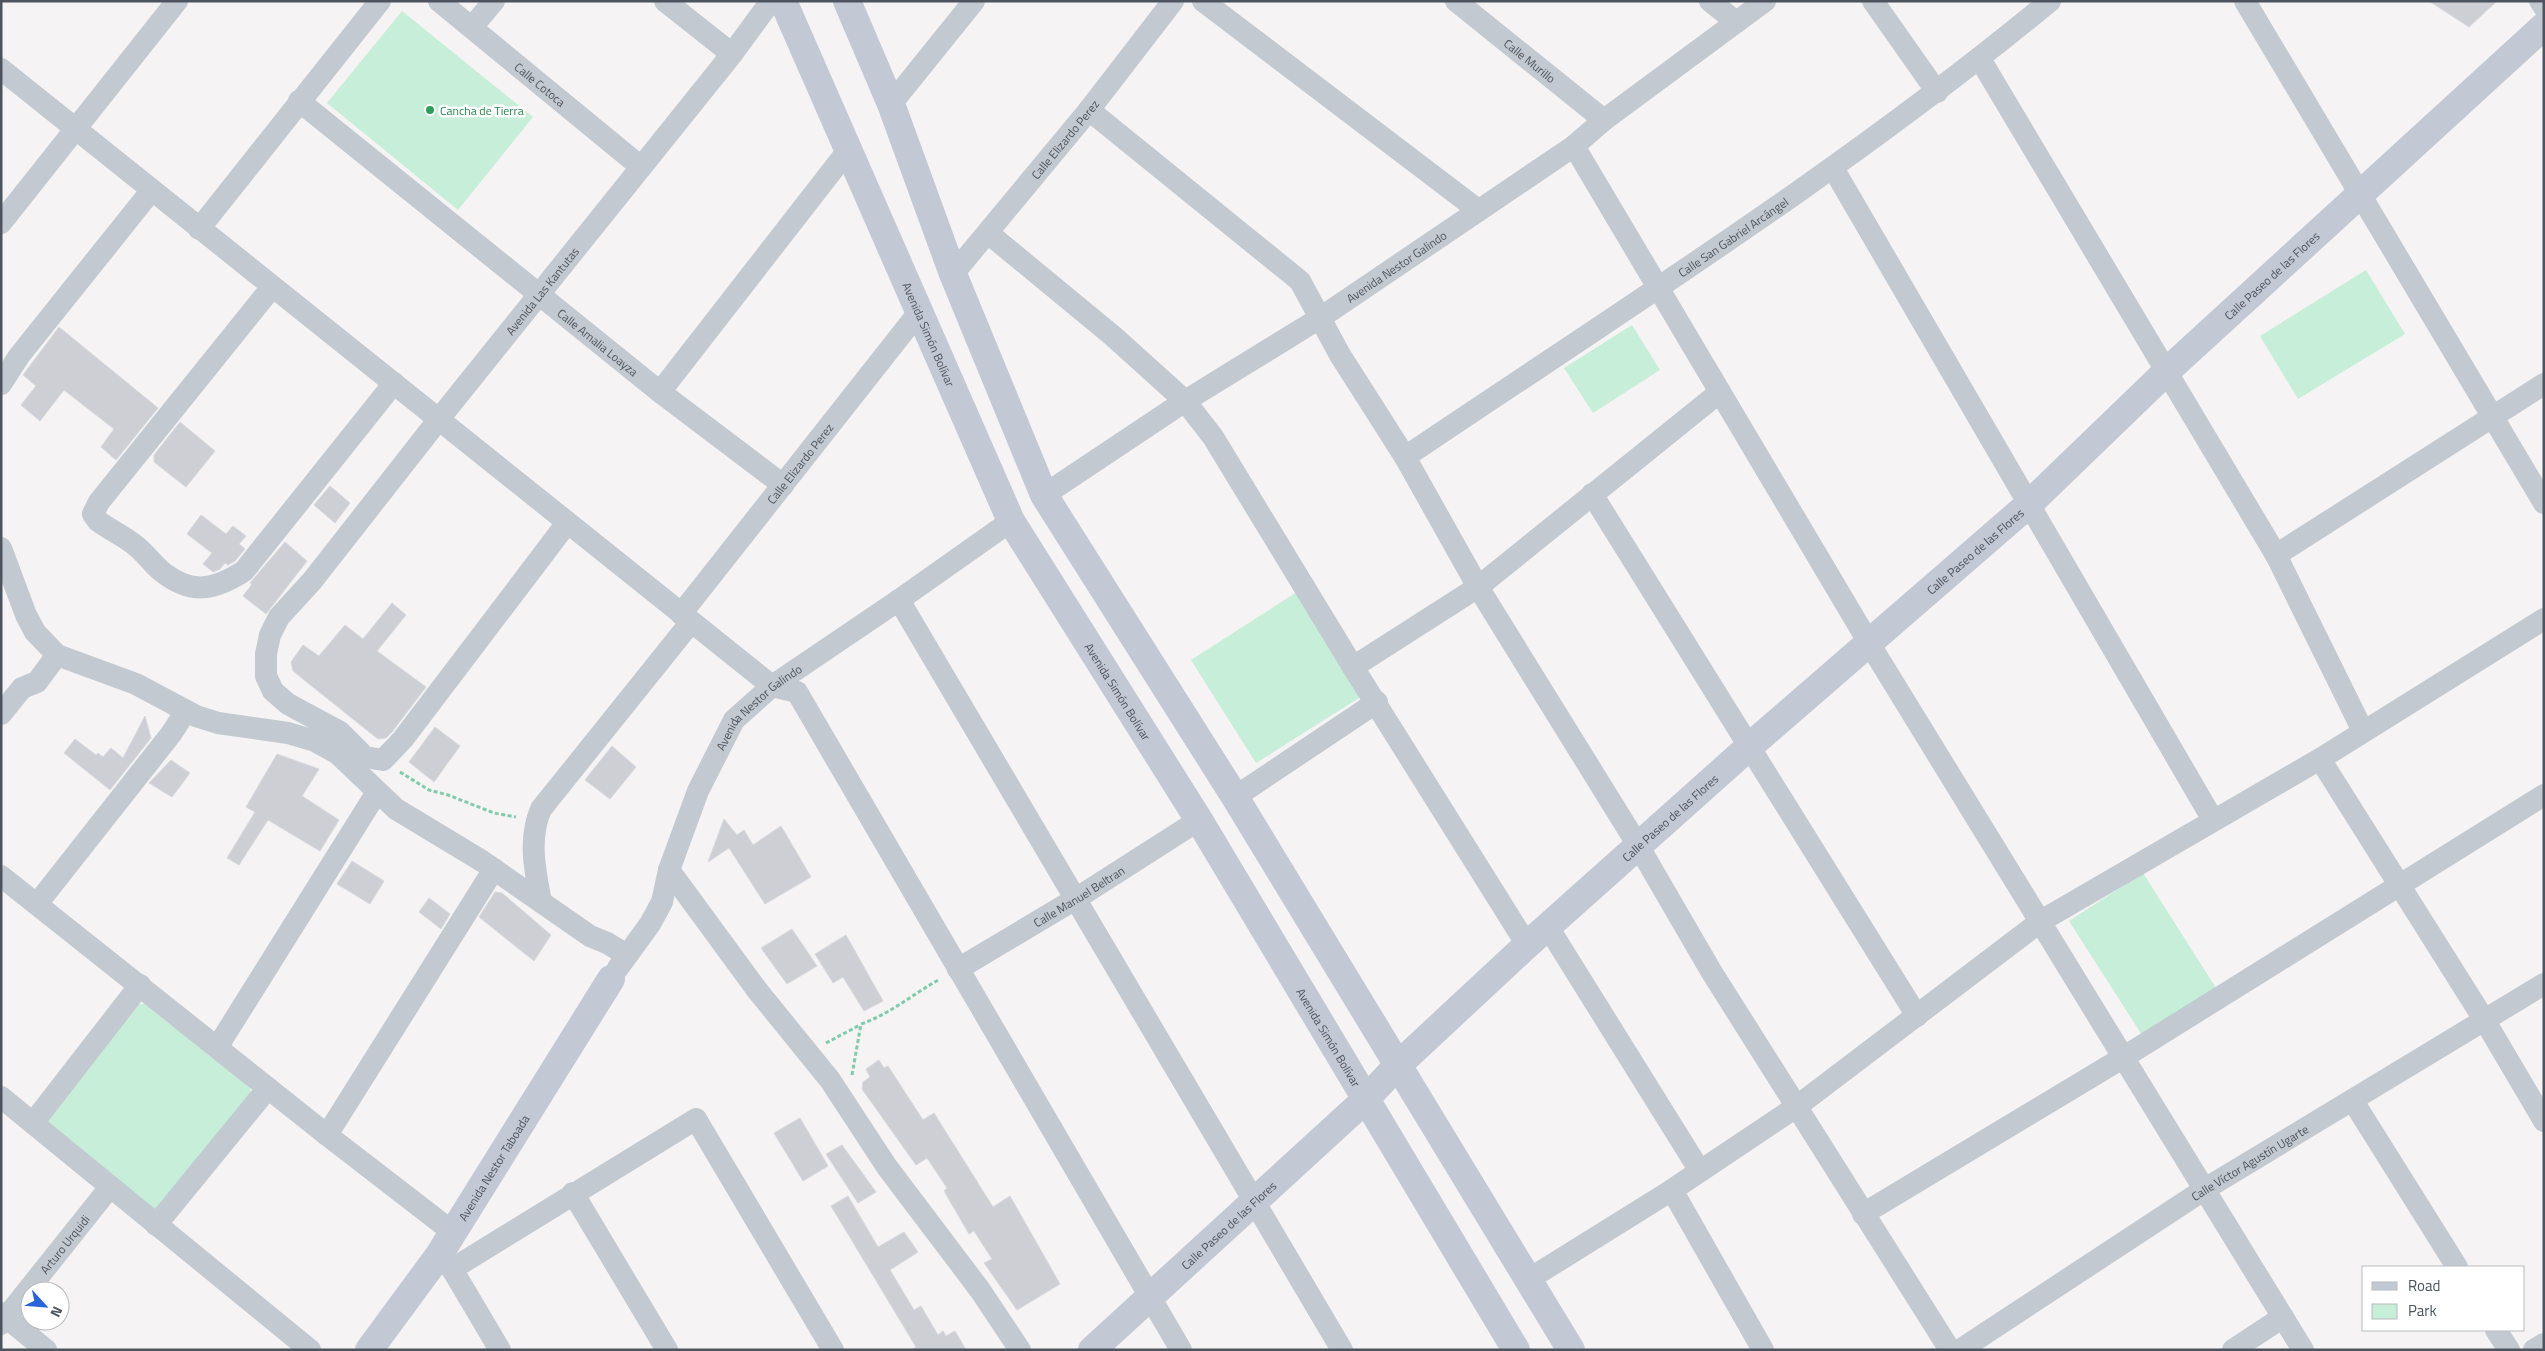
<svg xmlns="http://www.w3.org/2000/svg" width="2545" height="1351" viewBox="0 0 2545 1351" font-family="'Titillium Web',sans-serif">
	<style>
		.green { fill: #c6eed9 }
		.building { fill: #cdcfd5; stroke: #d7d9dd }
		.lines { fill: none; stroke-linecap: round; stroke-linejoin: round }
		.path { stroke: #80caad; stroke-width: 3; stroke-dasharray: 4 2.5; stroke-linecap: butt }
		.street { stroke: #c2c9d0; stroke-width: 22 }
		.secondary { stroke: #c2c9d4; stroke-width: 28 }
		.leisure-dot { fill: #2e9e5b; stroke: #fff; stroke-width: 2 }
		.labels { text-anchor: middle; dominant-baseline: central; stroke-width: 5; stroke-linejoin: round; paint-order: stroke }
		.street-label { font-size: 12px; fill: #4c545f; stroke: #fff }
		.leisure-label { font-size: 12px; fill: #27864d; stroke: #fff; text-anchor: start }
	</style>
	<rect width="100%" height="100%" fill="#f5f3f3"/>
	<path class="green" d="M402 11 533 117 458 210 327 103Z
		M2366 270 2405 334 2298 399 2260 336Z
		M1632 325 1660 370 1593 413 1564 368Z
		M1297 592 1362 696 1256 763 1191 660Z
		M2143 873 2216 988 2142 1035 2069 921Z
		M137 1004H144L250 1087 251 1096 161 1209 152 1210 48 1126V1120Z"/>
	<path class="building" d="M2429 1H2497L2469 27Z
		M59 327 158 408 116 460 101 447 114 429 64 390 40 421 21 405 36 386 23 375Z
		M180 422 215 451 186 487 154 462V455Z
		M330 486 350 503 335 523 314 505Z
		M201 515 226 534 233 526 246 536 239 544 245 549 235 561 228 565 225 563 220 569 213 572 203 564 212 553 187 534Z
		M285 542 307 561 266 614 243 596 252 584 250 583Z
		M392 603 406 615 377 651 426 687 392 732 386 738 378 739 293 671 291 662 303 645 319 656 345 625 363 639Z
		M145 716 151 738 110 790 64 753 75 739 96 755 98 753 103 757 111 748 123 758Z
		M435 727 460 746 434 782 409 762Z
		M612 746 636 767 610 799 585 780Z
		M277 754 319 769 302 796 339 820 320 851 268 820 239 865 227 858 255 812 246 807Z
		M171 760 190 773 172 797 149 783Z
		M724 819 737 835 744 830 753 845 781 826 811 877 765 904 729 848 708 862Z
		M352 861 384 881 370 904 337 884Z
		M495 892 502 893 551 935 534 961 479 917Z
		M429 898 450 914 441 929 419 912Z
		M792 929 817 966 787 984 761 948Z
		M846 935 883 1001 864 1011 843 977 833 983 815 954Z
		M879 1060 884 1068 888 1066 923 1120 934 1113 993 1207 1010 1196 1060 1284 1017 1310 984 1263 992 1259 974 1231 969 1234 944 1191 947 1188 927 1158 916 1165 862 1089 863 1082 870 1077 866 1069Z
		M800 1118 828 1166 803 1181 774 1133Z
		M842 1145 876 1192 858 1203 826 1154Z
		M848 1196 878 1247 904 1232 918 1252 890 1270 914 1310 921 1306 938 1335 943 1331 946 1336 955 1331 966 1350H911L916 1347 831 1206Z"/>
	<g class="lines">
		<path class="path" d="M400 772 429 790 448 795 494 813 516 817
			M826 1043 860 1025
			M852 1075 861 1024C890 1014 913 994 940 979"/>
		<g class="street">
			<path id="s1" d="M439 1 641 167"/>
			<path d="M665 1 732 54"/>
			<path d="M1203 1 1478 210"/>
			<path id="s2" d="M1456 1 1604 120"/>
			<path d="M1710 1 1736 22"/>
			<path d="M1873 1 1937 92"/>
			<path d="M2245 1 2544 503"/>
			<path d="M2540 1 2544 7"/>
			<path d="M472 27 494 1"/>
			<path d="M1980 59 2276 555 2363 731"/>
			<path d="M1 69 772 686 797 692 1181 1350"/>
			<path id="s3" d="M299 101 660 392 783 485"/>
			<path d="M891 104 974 1"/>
			<path d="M1089 110 1300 281 1340 355 1405 457 1478 587 1639 847 1711 971 1950 1350"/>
			<path d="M1574 146 1869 643 2303 1350"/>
			<path d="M1833 168 2213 820"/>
			<path d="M1 223 177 1"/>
			<path d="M199 229 380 1"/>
			<path d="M988 233 1113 336 1185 401 1213 437 1353 667 1527 945"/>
			<path id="s4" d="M953 274 1089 110 1173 1"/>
			<path d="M272 287 99 502 93 514 98 521C110 530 124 536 136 546 145 553 152 563 160 570 190 595 213 591 244 571L394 383"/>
			<path d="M1 384 19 356 151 191"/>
			<path d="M660 392 849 149"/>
			<path id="s5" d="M1405 457C1623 310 1847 169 2050 1"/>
			<path d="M1592 494 1917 1016"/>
			<path id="s6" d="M1044 495 1185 401 1320 318 1574 146 1604 120 1765 1"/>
			<path id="s7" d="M567 523 403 739 383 760 365 757 340 732 288 704 273 691 266 676V654L270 635 279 617 312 581 439 419 732 54 771 1"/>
			<path d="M1 548 26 615 35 632 57 655 136 684 196 716 218 723 288 733 315 741 337 753 396 809 482 861 590 936 607 943 627 955"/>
			<path d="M2276 555 2544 384"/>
			<path d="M899 600 1342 1350"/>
			<path id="s8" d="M681 614 919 312"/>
			<path d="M1353 667 1478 587 1720 392"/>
			<path d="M1 714 22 688 37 682 57 655"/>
			<path d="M2320 759 2485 1021 2544 1121"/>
			<path d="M1235 797 1377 702"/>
			<path d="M669 870 757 990 830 1080 887 1167 980 1290 1020 1350"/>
			<path d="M1 876 327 1135 454 1233"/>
			<path d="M541 902C535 871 528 839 541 809L691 622"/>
			<path d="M37 904 171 734 186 711"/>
			<path d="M1548 927 1700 1171"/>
			<path id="s9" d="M618 968 650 924 662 902 669 870 698 791 734 720 772 686 899 600 1011 521"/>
			<path id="s10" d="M958 969 1077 898 1199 820"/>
			<path d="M218 1046 377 792"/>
			<path d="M1 1097 310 1350"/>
			<path d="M2353 1101 2457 1267"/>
			<path d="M33 1123 140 985"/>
			<path d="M327 1135 494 869"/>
			<path d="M1672 1190 1763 1350"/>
			<path d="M573 1193 667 1350"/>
			<path d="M1863 1214 2124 1057 2544 795"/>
			<path d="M156 1225 268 1088"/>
			<path d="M442 1258 452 1269 500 1350"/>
			<path d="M452 1269 696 1119 833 1350"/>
			<path d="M1529 1279 1672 1190 1796 1107 2041 921 2320 759 2544 619"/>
			<path d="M1 1313 46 1350"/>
			<path id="s11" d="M1 1324 110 1187"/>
			<path d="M2496 1330 2509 1350"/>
			<path id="s12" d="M1960 1350 2205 1189 2544 984"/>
			<path d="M2233 1350 2283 1317"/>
			<path d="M2534 1350 2544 1344"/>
		</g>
		<g class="secondary">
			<path id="s13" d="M783 1 1011 521 1199 820 1516 1350"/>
			<path d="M847 1 891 104 953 274 1044 495 1235 797 1571 1350"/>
			<path id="s14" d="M369 1350 439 1255 611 979"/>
			<path id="s15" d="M1092 1350 1365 1100 1397 1066 1527 945 1750 746 2028 505 2167 371 2544 26"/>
		</g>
	</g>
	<circle class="leisure-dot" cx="430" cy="110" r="5"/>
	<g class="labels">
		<g class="street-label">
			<text stroke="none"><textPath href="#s2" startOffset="95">Calle Murillo</textPath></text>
			<text stroke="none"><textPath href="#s1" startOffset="131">Calle Cotoca</textPath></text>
			<text stroke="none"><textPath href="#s4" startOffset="175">Calle Elizardo Perez</textPath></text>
			<text stroke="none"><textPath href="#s5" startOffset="395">Calle San Gabriel Arcángel</textPath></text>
			<text stroke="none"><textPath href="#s6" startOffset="420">Avenida Nestor Galindo</textPath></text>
			<text stroke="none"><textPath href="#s15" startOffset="1596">Calle Paseo de las Flores</textPath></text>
			<text stroke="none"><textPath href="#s7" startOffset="930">Avenida Las Kantutas</textPath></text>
			<text stroke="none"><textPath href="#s13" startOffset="364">Avenida Simón Bolívar</textPath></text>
			<text stroke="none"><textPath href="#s3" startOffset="384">Calle Amalia Loayza</textPath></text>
			<text stroke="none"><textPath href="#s8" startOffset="192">Calle Elizardo Perez</textPath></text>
			<text stroke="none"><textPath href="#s15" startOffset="1191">Calle Paseo de las Flores</textPath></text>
			<text stroke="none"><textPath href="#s13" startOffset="769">Avenida Simón Bolívar</textPath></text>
			<text stroke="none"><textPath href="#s9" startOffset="302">Avenida Nestor Galindo</textPath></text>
			<text stroke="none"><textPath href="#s15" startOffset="786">Calle Paseo de las Flores</textPath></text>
			<text stroke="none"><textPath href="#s10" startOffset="141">Calle Manuel Beltran</textPath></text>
			<text stroke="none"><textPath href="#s13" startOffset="1174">Avenida Simón Bolívar</textPath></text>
			<text stroke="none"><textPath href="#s12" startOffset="345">Calle Víctor Agustín Ugarte</textPath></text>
			<text stroke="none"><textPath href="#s14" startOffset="221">Avenida Nestor Taboada</textPath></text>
			<text stroke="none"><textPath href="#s15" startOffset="185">Calle Paseo de las Flores</textPath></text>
			<text stroke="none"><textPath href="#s11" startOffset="102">Arturo Urquidi</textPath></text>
		</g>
		<g class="leisure-label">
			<text x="440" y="110">Cancha de Tierra</text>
		</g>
	</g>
	<rect width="2545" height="1351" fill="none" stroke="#4c545f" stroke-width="5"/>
	<rect x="2362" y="1266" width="162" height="65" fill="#ffffff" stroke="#b7bbbf"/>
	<rect x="2372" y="1282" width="25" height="8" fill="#c2c9d4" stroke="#b7bbbf"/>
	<text x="2408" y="1291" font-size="15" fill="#4c545f">Road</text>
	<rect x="2372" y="1304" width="25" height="15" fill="#c6eed9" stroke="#b7bbbf"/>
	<text x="2408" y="1316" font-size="15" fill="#4c545f">Park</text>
	<g transform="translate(45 1306) rotate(116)"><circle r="24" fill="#ffffff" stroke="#b7bbbf"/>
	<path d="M0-4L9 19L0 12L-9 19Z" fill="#2965d9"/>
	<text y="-8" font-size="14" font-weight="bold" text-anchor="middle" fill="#4c545f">N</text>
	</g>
</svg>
